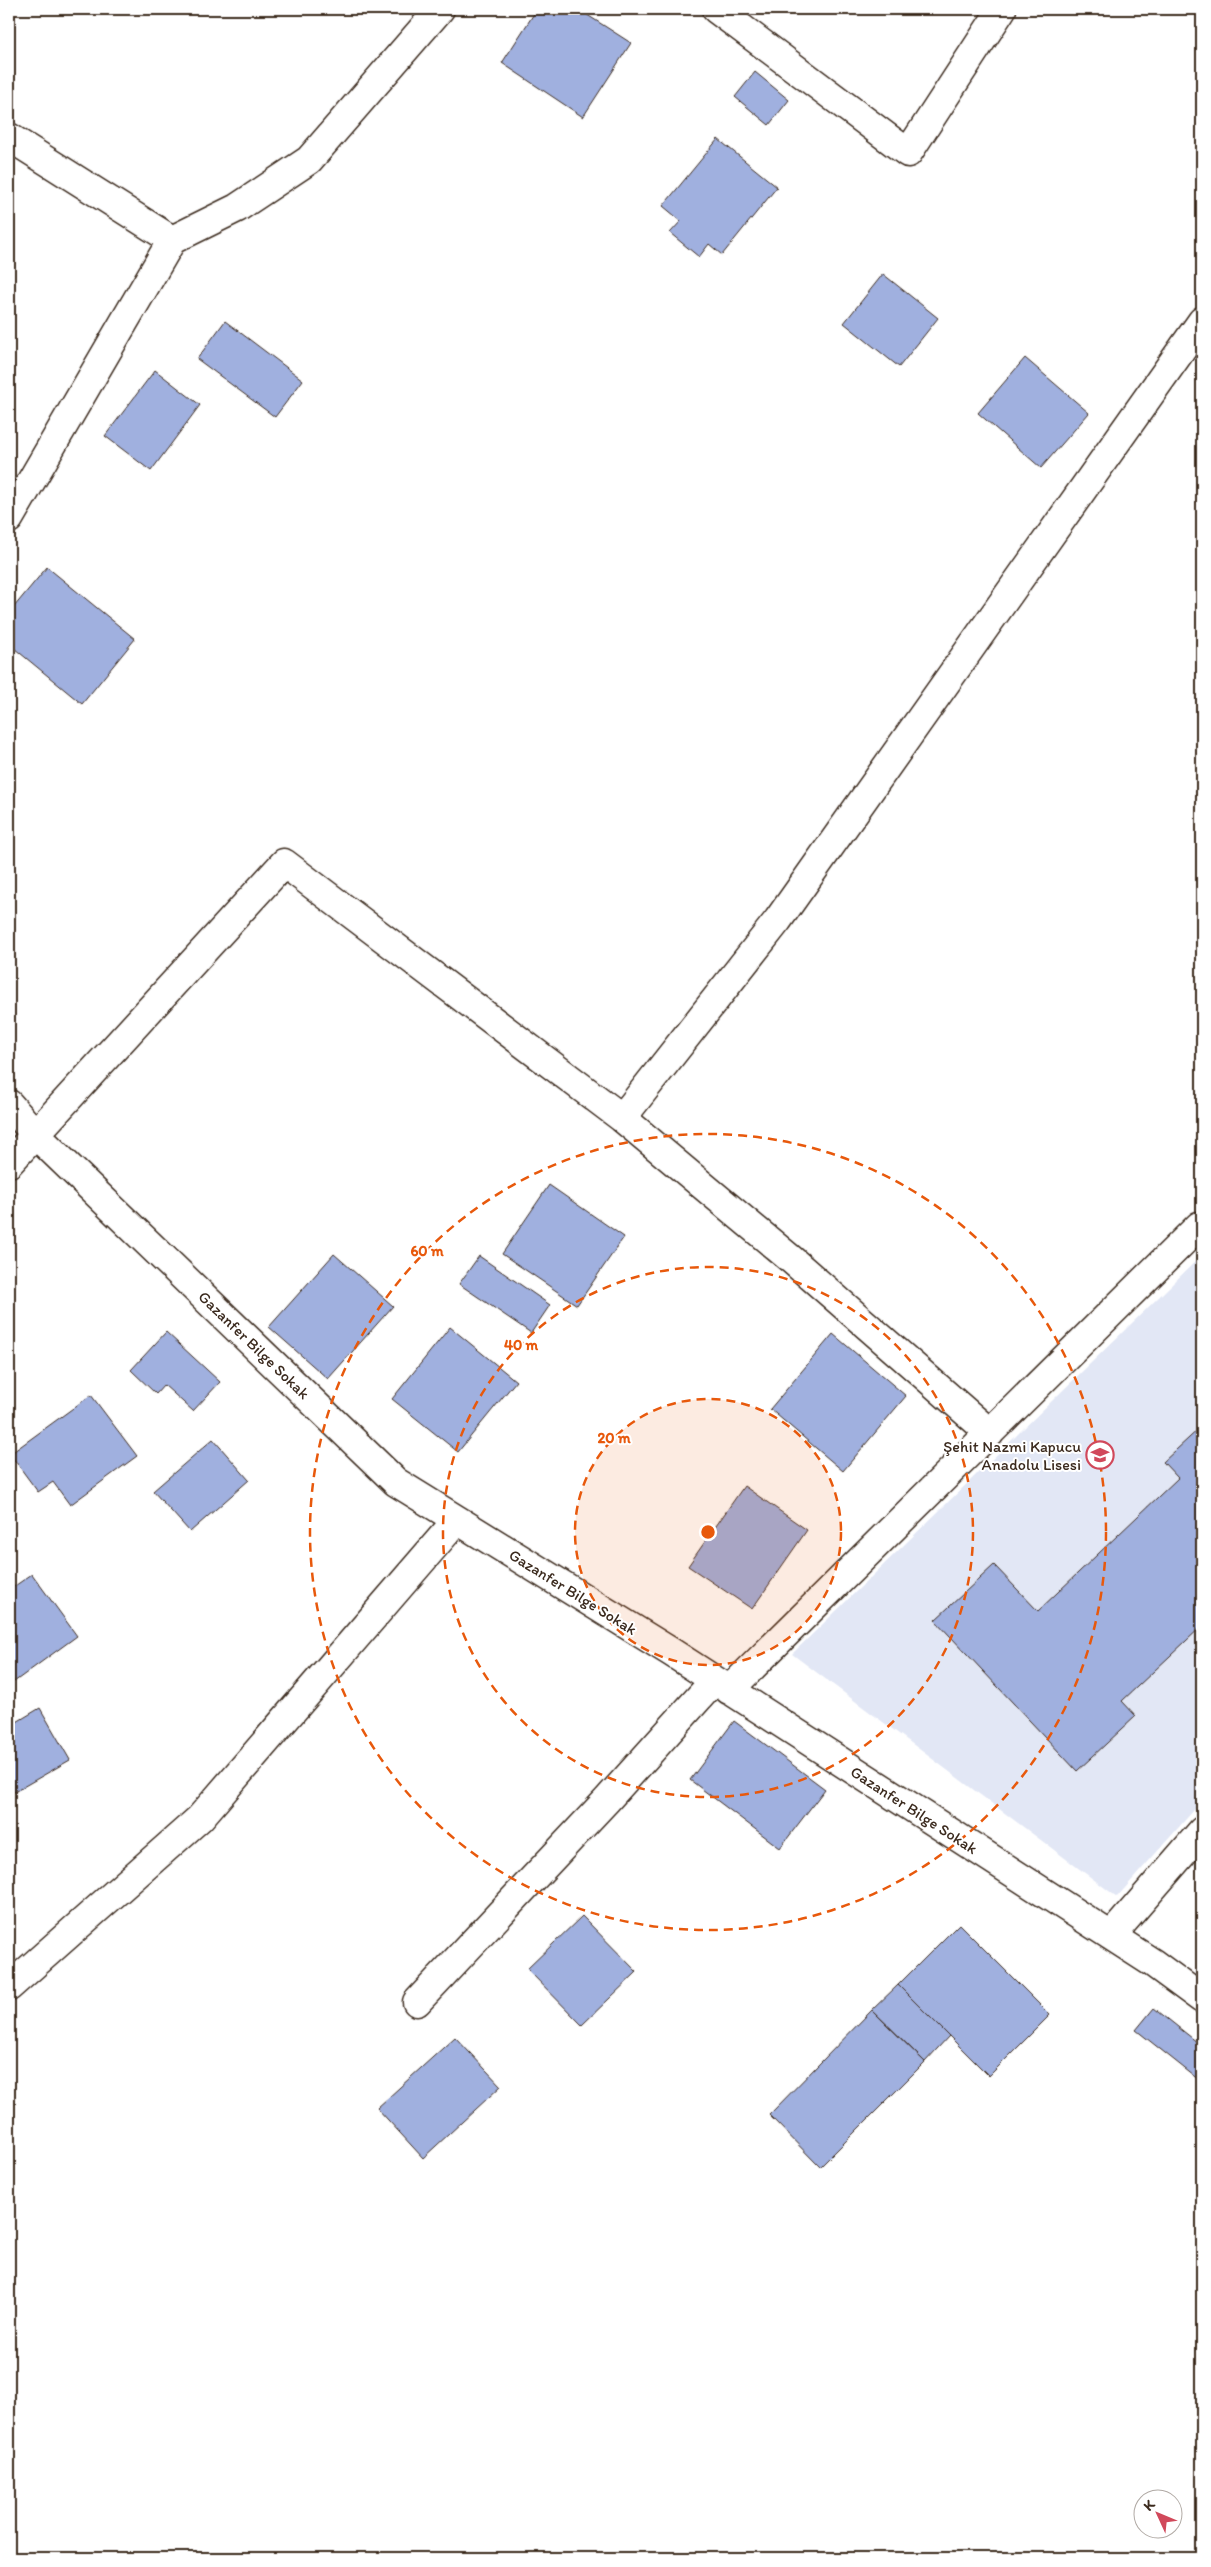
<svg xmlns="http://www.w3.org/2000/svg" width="1211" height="2567" viewBox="0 0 1211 2567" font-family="Itim,sans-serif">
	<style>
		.built { fill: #e2e7f5 }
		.building { fill: #a0b0df; stroke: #3b2a1e }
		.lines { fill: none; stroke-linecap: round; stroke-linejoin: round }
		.street-casing { stroke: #3b2a1e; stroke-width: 31 }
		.street { stroke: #fff; stroke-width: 28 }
		.ring { fill: none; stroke: #e8590c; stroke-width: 2.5; stroke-dasharray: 9 6 }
		.labels { text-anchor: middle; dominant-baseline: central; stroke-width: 4; stroke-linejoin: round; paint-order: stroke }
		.street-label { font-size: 16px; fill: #3b2a1e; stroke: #fff }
		.poi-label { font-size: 16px; fill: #3b2a1e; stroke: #fff; text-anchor: end }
		.centre { fill: #e8590c; stroke: #fff; stroke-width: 2.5 }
		.ring-label { font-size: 15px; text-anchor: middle; font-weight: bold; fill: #e8590c; stroke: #fff; stroke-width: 4; stroke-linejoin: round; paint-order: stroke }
	</style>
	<rect width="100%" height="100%" fill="#fff"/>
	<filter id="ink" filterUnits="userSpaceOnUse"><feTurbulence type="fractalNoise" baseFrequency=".02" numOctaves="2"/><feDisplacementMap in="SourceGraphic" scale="10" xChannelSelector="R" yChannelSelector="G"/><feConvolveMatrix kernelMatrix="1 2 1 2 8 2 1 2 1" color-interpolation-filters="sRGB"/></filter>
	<g filter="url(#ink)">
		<path class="built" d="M1202 1255V1801L1117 1897 792 1654Z"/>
		<path class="building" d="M537 9H578L631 43 583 117 502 63Z
			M755 72 789 100 769 125 735 97Z
			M718 139 777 187 722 255 709 244 699 257 670 233 681 221 663 206Z
			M883 274 938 318 899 367 844 323Z
			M225 321 303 380 275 417 197 359Z
			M1025 358 1089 413 1041 468 978 413Z
			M155 370 200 405 151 471 105 436Z
			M47 567 135 639 82 704 9 644V613Z
			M549 1185 624 1237 577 1305 502 1254Z
			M334 1254 393 1306 328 1379 269 1327Z
			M479 1256 550 1305 531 1333 459 1284Z
			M450 1327 516 1381 458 1452 392 1399Z
			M166 1332 220 1382 193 1411 164 1385 156 1394 131 1370Z
			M833 1334 906 1396 843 1471 770 1409Z
			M91 1395 137 1456 70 1505 53 1482 38 1492 10 1454Z
			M1202 1426V1626L1122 1701 1136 1716 1077 1771 935 1620 994 1565 1038 1611 1178 1478 1163 1462Z
			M213 1439 249 1480 190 1532 153 1491Z
			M744 1486 807 1530 752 1609 688 1566Z
			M32 1574 77 1636 14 1682 9 1675V1590Z
			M40 1708 70 1760 9 1795V1712L15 1723Z
			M734 1721 825 1789 780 1848 690 1780Z
			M582 1916 637 1972 582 2025 527 1969Z
			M959 1924 1050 2015 989 2076 898 1985Z
			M898 1985 949 2036 925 2062 872 2010Z
			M1154 2008 1202 2046V2076L1199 2080 1136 2030Z
			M872 2010 925 2062 820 2167 769 2115Z
			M455 2037 501 2086 423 2158 377 2108Z"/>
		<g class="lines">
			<g class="street-casing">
				<path id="street" d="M716 9 908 153 1002 9
					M9 137 172 240 237 208 309 160 440 9
					M9 519 172 240
					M9 1104 36 1135 396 1482 671 1652 1153 1963 1202 1999
					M622 1118 778 920 1202 321
					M9 1163 284 863 622 1118 792 1260 990 1433
					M729 1690 1199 1226
					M1111 1936 1202 1831
					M9 1987 200 1818 457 1520
					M417 2002 607 1800 714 1681"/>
			</g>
			<use href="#street" class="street"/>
		</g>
	</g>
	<circle cx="708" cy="1532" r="133" fill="#e8590c" fill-opacity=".12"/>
	<g class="ring">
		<circle cx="708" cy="1532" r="133"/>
		<circle cx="708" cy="1532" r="265"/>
		<circle cx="708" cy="1532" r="398"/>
	</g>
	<defs>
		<g id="school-ring" transform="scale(1.4375)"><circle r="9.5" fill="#fff" stroke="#d1495b" stroke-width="1.5"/><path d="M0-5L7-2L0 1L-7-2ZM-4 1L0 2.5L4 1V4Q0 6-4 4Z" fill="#d1495b"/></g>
	</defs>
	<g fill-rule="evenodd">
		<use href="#school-ring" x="1100" y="1455"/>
	</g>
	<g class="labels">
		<g class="street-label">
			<text transform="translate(254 1345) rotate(44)">Gazanfer Bilge Sokak</text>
			<text transform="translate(573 1592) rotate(32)">Gazanfer Bilge Sokak</text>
			<text transform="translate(914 1810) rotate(33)">Gazanfer Bilge Sokak</text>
		</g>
		<g class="poi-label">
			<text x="1081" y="1446">Şehit Nazmi Kapucu<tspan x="1081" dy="18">Anadolu Lisesi</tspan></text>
		</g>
	</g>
	<circle cx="708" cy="1532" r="8" class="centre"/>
	<g class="ring-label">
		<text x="427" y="1256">60 m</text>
		<text x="521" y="1350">40 m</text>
		<text x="614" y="1443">20 m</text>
	</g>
	<rect width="1211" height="2567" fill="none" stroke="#fff" stroke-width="30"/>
	<rect x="15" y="15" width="1181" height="2537" fill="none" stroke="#3b2a1e" stroke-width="2" filter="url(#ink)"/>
	<g transform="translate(1158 2514) rotate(314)"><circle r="24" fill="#ffffff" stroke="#b1aaa5"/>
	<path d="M0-4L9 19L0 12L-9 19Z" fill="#d1495b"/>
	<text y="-8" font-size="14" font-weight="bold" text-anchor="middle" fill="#3b2a1e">K</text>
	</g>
</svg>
